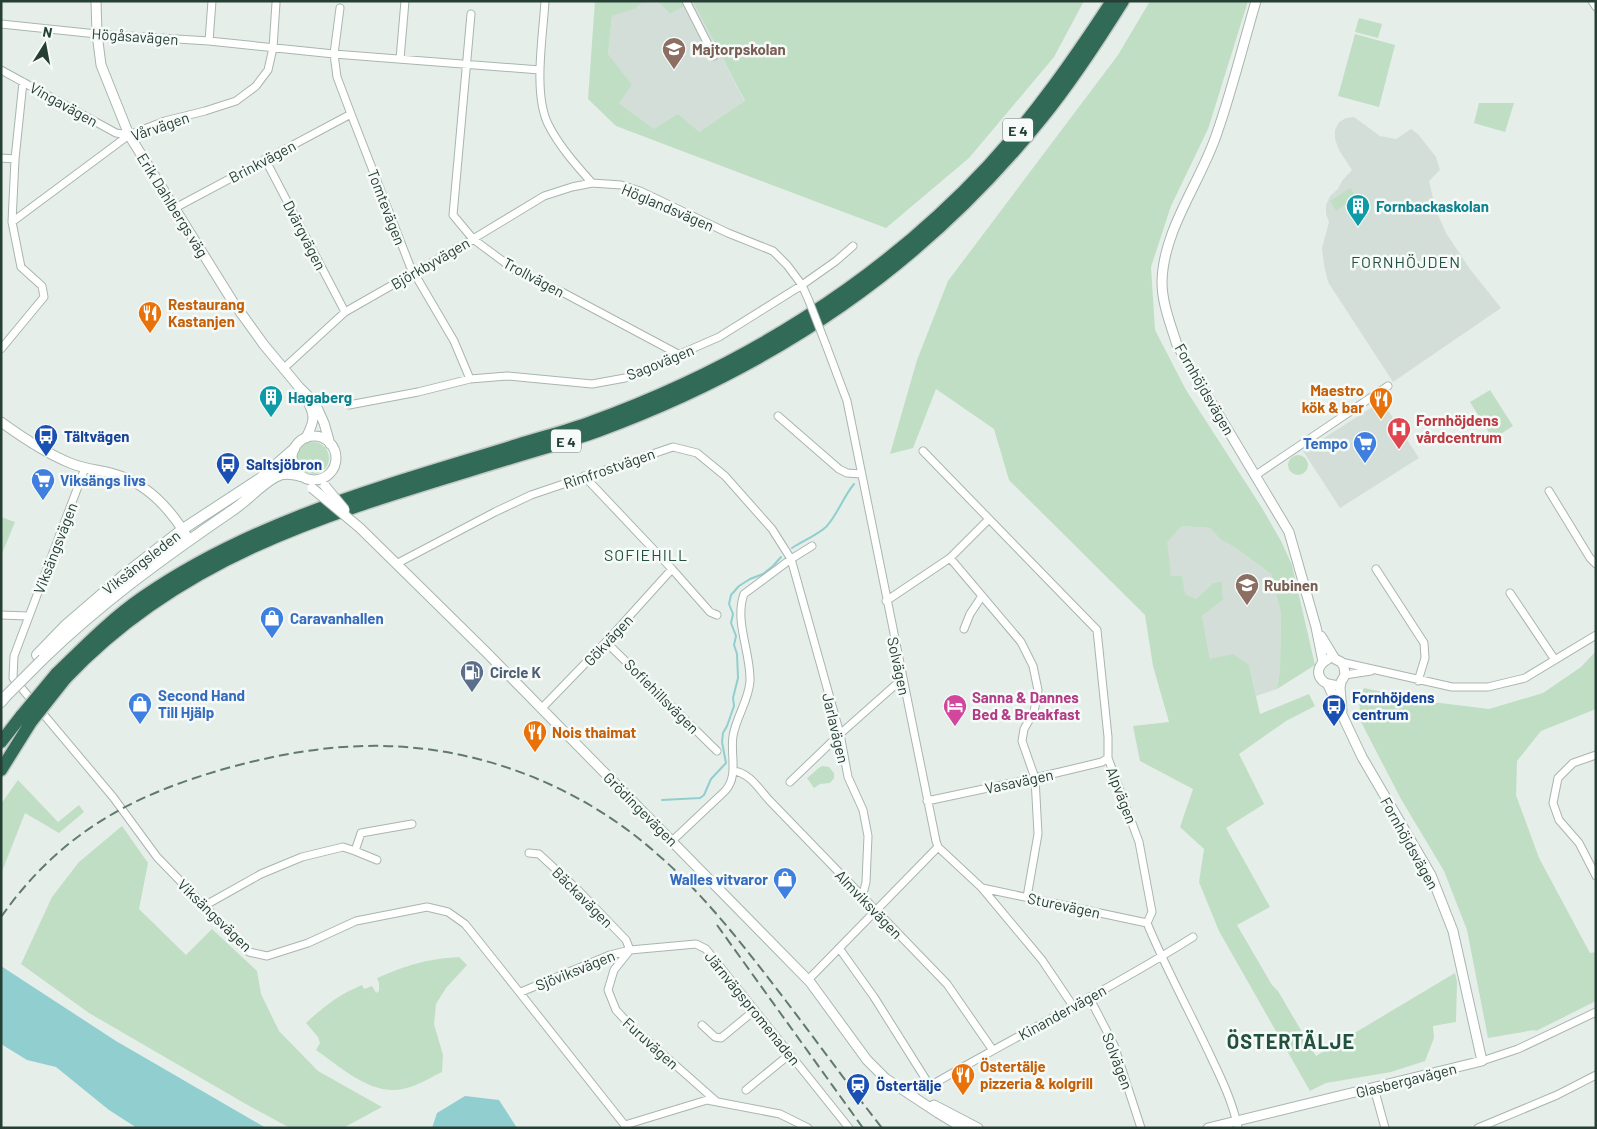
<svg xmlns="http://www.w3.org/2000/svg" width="1597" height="1129" viewBox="0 0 1597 1129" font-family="Barlow,sans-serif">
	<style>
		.built { fill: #d4ded8 }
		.green { fill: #c0dec4 }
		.water { fill: #91cecf }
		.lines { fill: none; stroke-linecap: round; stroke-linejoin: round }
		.stream { stroke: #91cecf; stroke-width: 2 }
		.minor-casing { stroke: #a8b6af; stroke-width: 9 }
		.tertiary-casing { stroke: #a8b6af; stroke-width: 11 }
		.secondary-casing { stroke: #a4b9af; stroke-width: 12 }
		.motorway-casing { stroke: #c2c9c6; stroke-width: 15 }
		.minor { stroke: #fff; stroke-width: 7 }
		.tertiary { stroke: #fff; stroke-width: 9 }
		.secondary { stroke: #fff; stroke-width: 10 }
		.motorway { stroke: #326a58; stroke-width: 12 }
		.rail { stroke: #607a70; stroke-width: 2; stroke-dasharray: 10 5; stroke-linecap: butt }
		.minor-bridge-casing { stroke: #a8b6af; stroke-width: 9; stroke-linecap: butt }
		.tertiary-bridge-casing { stroke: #a8b6af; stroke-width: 11; stroke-linecap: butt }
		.secondary-bridge-casing { stroke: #a4b9af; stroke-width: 12; stroke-linecap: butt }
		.motorway-bridge-casing { stroke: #c2c9c6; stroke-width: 15; stroke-linecap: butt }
		.minor-bridge { stroke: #fff; stroke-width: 7 }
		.tertiary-bridge { stroke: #fff; stroke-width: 9 }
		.secondary-bridge { stroke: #fff; stroke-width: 10 }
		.motorway-bridge { stroke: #326a58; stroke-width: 12 }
		.labels { text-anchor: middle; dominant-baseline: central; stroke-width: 5; stroke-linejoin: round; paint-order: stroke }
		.shield { fill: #f6faf8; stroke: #647770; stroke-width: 1 }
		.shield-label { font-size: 14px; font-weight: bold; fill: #253f35 }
		.street-label { font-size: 15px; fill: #253f35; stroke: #f6faf8 }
		.education-label { font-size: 15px; font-weight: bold; fill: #785e54; stroke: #f6faf8; text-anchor: start }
		.culture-label { font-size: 15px; font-weight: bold; fill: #0d838f; stroke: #f6faf8; text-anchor: start }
		.food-label { font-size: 15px; font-weight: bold; fill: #c56008; stroke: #f6faf8; text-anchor: start }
		.health-label { font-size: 15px; font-weight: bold; fill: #be3a42; stroke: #f6faf8; text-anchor: start }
		.transit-label { font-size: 15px; font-weight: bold; fill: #164399; stroke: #f6faf8; text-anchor: start }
		.shop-label { font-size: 15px; font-weight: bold; fill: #366cbe; stroke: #f6faf8; text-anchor: start }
		.service-label { font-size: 15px; font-weight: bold; fill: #4e5e75; stroke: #f6faf8; text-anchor: start }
		.hotel-label { font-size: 15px; font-weight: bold; fill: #b23c85; stroke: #f6faf8; text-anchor: start }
		.neighbourhood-label { font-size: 16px; letter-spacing: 1px; fill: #22513f; stroke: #f6faf8 }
		.district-label { font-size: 20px; font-weight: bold; letter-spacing: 1px; fill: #22513f; stroke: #f6faf8 }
	</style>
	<rect width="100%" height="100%" fill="#e6eee9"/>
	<path class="built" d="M644 1H657L670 14 693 2 745 102 699 132 654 129 619 103 608 54 612 15 635 9Z
		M1354 117 1380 136 1396 139 1411 129 1418 134 1436 157 1440 170 1429 181 1436 210 1446 233 1470 269 1501 308 1393 382 1328 282 1324 265 1322 248 1329 222 1326 214V205L1330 196 1338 189 1342 181 1352 170 1339 150 1335 139V130L1339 122 1346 118Z
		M1382 401 1419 458 1340 508 1303 451Z
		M1182 526 1210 528 1221 540 1236 548 1271 574 1281 613 1280 670 1277 689 1256 696 1249 665 1210 659 1202 616 1223 600 1222 581 1213 583 1196 599 1184 594 1182 577H1171L1166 542Z"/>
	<path class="green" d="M595 1H644L635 9 612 16 608 54 632 85 619 103 654 129 678 114 699 132 745 101 693 2 670 14 657 1H1084L1054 57 969 158 886 228 616 126 588 99Z
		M1150 1H1248L1208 129 1171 206 1151 267 1155 330 1186 390 1262 508 1281 541 1292 565 1315 665 1277 689 1280 670 1281 613 1271 574 1236 548 1221 540 1210 528 1182 526 1167 542 1171 576H1182L1185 594 1196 599 1213 583 1222 581 1223 600 1202 616 1210 659 1233 654 1249 665 1260 714 1309 694 1315 706 1286 721 1239 754 1264 804 1226 828 1270 907 1237 925 1272 985 1278 991 1316 1056 1455 973 1457 982 1456 1022 1433 1026 1434 1038 1425 1061 1391 1072 1326 1083 1310 1091 1219 931 1199 882 1204 849 1180 827 1193 789 1140 761 1133 726 1169 722 1153 666 1145 615 1009 480 994 429 936 389 913 448 890 454 917 360 948 281 1118 55Z
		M1359 18 1382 24 1378 38 1355 32Z
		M1355 34 1395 45 1379 107 1338 96Z
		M1479 103H1514L1505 132 1474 123Z
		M1350 188 1356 197 1336 211 1330 201Z
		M1490 390 1513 426 1493 439 1470 402Z
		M297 458a16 16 0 1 1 32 0a16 16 0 1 1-32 0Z
		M1288 465a10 10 0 1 1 20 0a10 10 0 1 1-20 0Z
		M1 517 15 522 1 556Z
		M1596 651V709L1541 731 1517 761 1516 795 1539 858 1590 953 1596 952V1001L1536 1031 1534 1030 1488 1038 1467 930 1444 871 1401 799 1361 722 1359 700 1364 688 1424 701 1489 709 1543 693 1581 667Z
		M822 766 829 767 834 773V778L830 783 820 784 814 788 807 778C813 774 816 769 822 766Z
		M18 780 58 822 79 805 84 812 59 833 25 813 1 874V804Z
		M122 826 148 863 139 909 186 955 212 929 257 971 261 994 279 1031 318 1071 382 1107 343 1128H290L251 1107 89 1013 21 964 52 897 79 862Z
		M459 957 467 965 446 988 436 1004 434 1024 443 1055 442 1072C431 1077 421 1084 410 1087 375 1100 342 1068 316 1050L320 1043 318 1037 306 1023C323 1007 340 994 362 985L364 989 372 986 376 993 379 991V983L377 978C407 965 426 959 459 957Z"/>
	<path class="water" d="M1 966 116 1041 266 1128H137L109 1110 56 1067 27 1060 1 1044Z
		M465 1096 499 1100 517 1128H432L437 1113Z"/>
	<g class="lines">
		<path class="stream" d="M792 548C803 541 817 535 826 527 838 514 843 497 854 484
			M662 800 700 798 704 795 711 779 726 763 722 742 723 733 727 726 734 706 733 698 738 678 737 654 734 645 736 636 731 623 733 614 729 604 731 595 739 586 750 579 763 574 773 566 781 557"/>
		<g class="minor-casing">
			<path id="minor" d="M545 1C543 36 533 93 548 124 559 146 576 165 592 183
				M686 1 714 56
				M1592 1 1596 7
				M340 8 334 54 337 77 351 114 410 266 454 341 470 379
				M471 14 453 215 473 239 519 273 562 292 680 355
				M1 24 97 34 209 41 334 54 540 70
				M209 41 212 1
				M400 59 405 1
				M1 70 116 133 129 135
				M1 158 15 159
				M265 159 345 312
				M175 208 351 114
				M12 222 129 135 165 121 205 111 236 101 256 86 268 70 273 48 276 3
				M826 345 847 401 936 841 938 847 982 888 1042 960 1073 1006
				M1 349 44 297 42 286 21 267 12 222 15 159 23 82
				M283 369 345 312 473 239 544 196 572 187 592 183 621 185 640 191 728 233 773 251 787 265 802 285 809 301
				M349 405 418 392 470 379 507 376 592 384 625 378 719 337 802 285 836 261 853 246
				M778 416 839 469 847 473 861 474
				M923 451 1097 630 1108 737V758L1139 842 1152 912 1147 923C1166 969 1190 1012 1211 1057 1222 1080 1233 1103 1238 1128
				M85 468 14 656 13 678 113 797 157 857 249 952 267 956 308 943 356 921 427 907 448 912 465 924 497 964 627 1128
				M1256 475 1388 386
				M584 476 672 569 710 612 717 615
				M1549 491 1590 558 1596 564
				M950 558 1021 642 1033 666 1038 690 1034 712 1024 729 1022 741 1035 778 1038 834 1027 897
				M396 564 495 512 531 495 673 447 697 453 725 476 772 529 791 559 840 734 848 777 863 810 868 836 866 882 862 898
				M1376 569 1424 643 1425 658 1418 681
				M1510 593 1555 660
				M886 601 950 558 989 519
				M1 615 28 616
				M964 629 970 614 982 596
				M606 642 717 751
				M1341 662 1452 687H1488L1525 678 1596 635
				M1345 675 1371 671
				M541 709 606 642 672 569
				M1596 755 1573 763 1558 778 1553 803 1559 820 1579 843 1596 876
				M733 771C749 772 759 789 769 800L947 984 992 1049
				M790 782 840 734 902 679
				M927 801 1035 778 1102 762 1108 758
				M672 841 725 791C739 776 730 754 733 736 736 717 749 700 750 681 751 653 734 621 744 594L791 559 812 546
				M355 851 377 860
				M529 853 539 854 578 890 626 940 630 950
				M982 888 1147 923
				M204 906 261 874 302 857 343 847 355 851 361 833 412 824
				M839 948 874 997 930 1086C1017 1035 1108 991 1193 937
				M630 950 614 970 608 990 616 1010 630 1025 716 1101
				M808 980 938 847
				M521 992 610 955 630 950 696 944 706 949 849 1128
				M1089 997 1114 1045 1141 1128
				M702 1025 715 1037 721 1038 755 1010
				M1482 1061 1518 1049 1596 1012
				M1374 1088 1385 1128
				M746 1090 790 1054
				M625 1125 707 1100 780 1114 808 1128
				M1478 1128 1557 1095 1596 1075"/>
		</g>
		<g class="tertiary-casing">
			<path id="tertiary" d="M96 1 97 34 101 65 129 135 233 302 264 345 299 387 315 403 324 423 330 444
				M1256 1C1243 45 1232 90 1217 133 1201 182 1163 229 1162 282 1162 304 1171 325 1177 345L1289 532 1316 627 1323 662
				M1 422C23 438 45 453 70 463 84 469 100 470 114 474 148 483 172 511 189 540
				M292 458a22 22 0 1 1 44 0a22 22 0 1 1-44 0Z
				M306 438C314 422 316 416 307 400
				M360 528 486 652 810 982 867 1060 885 1078 938 1113 963 1128
				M1321 636 1335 659 1341 662 1344 667 1345 675 1341 682 1340 688 1342 711
				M1328 659C1312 668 1318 684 1334 685
				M934 1105 978 1128
				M1208 1128 1482 1061 1453 931 1431 875 1362 757 1328 685"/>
		</g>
		<g class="secondary-casing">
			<path id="secondary" d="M37 655 66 625 124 575 183 529 261 478 294 449
				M43 659C101 603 164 557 230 512 246 502 259 486 275 477 284 472 292 474 301 476
				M1 702 6 696"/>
		</g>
		<g class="motorway-casing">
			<path id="motorway" d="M56 674C84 647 111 619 143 597 256 519 388 485 517 445 542 437 567 431 591 422 741 368 879 283 988 166 1035 115 1074 59 1112 1
				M65 679C188 548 346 509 511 458 540 449 570 441 598 431 775 366 923 266 1042 118 1072 81 1098 41 1123 1
				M1 742 22 715
				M1 770 31 722"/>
		</g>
		<use href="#minor" class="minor"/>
		<use href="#tertiary" class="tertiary"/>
		<use href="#secondary" class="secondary"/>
		<use href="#motorway" class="motorway"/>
		<path class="rail" d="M1 917C62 831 135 793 235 766 277 755 320 747 364 746 470 743 577 783 656 853 706 896 746 949 786 1001 818 1043 849 1086 882 1128
			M717 925 863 1128"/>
		<g class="minor-bridge-casing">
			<path id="minor-bridge" d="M809 301 826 345"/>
		</g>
		<g class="tertiary-bridge-casing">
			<path id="tertiary-bridge" d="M325 486 345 510
				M312 488 360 528"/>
		</g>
		<g class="secondary-bridge-casing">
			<path id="secondary-bridge" d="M6 696 43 659"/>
		</g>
		<g class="motorway-bridge-casing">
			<path id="motorway-bridge" d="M22 715 56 674
				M31 722 65 679"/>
		</g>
		<use href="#minor-bridge" class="minor-bridge"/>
		<use href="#tertiary-bridge" class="tertiary-bridge"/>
		<use href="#secondary-bridge" class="secondary-bridge"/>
		<use href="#motorway-bridge" class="motorway-bridge"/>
	</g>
	<defs>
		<g id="school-pin" transform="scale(1.25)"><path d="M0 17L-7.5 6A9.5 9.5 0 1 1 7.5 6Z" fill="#8d6e63" stroke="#f6faf8"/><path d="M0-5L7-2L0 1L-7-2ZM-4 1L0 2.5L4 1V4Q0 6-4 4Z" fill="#fff"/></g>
		<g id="building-pin" transform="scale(1.25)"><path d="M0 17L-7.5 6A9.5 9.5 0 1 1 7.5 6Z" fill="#0f9aa8" stroke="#f6faf8"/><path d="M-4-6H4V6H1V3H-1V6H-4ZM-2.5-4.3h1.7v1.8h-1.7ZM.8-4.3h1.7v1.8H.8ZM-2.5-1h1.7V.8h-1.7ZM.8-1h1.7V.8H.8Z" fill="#fff"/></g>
		<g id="restaurant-pin" transform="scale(1.25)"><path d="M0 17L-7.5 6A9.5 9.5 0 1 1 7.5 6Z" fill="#e8710a" stroke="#f6faf8"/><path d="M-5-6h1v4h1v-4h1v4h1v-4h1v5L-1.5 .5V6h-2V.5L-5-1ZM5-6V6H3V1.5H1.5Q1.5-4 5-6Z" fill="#fff"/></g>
		<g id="hospital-pin" transform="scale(1.25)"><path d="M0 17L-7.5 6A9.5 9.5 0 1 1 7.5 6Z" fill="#e0444e" stroke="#f6faf8"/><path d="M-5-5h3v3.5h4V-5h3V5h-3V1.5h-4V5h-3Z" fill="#fff"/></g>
		<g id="bus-pin" transform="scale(1.25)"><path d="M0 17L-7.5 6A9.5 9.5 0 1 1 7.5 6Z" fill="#1a4fb4" stroke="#f6faf8"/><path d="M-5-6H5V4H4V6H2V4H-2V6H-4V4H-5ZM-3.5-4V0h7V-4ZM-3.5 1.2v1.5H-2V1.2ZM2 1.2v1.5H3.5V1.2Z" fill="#fff"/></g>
		<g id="supermarket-pin" transform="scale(1.25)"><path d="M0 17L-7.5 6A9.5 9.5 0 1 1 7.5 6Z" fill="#3f7fe0" stroke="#f6faf8"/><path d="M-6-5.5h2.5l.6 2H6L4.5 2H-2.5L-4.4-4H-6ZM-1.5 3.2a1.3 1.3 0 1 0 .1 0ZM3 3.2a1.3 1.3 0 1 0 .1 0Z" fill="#fff"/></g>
		<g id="shop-pin" transform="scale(1.25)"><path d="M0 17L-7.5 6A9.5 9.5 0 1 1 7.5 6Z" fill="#3f7fe0" stroke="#f6faf8"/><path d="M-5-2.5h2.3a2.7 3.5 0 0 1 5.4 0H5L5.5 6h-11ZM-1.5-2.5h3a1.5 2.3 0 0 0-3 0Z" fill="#fff"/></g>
		<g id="fuel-pin" transform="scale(1.25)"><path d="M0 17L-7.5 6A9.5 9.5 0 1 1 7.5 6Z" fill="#5c6f8a" stroke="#f6faf8"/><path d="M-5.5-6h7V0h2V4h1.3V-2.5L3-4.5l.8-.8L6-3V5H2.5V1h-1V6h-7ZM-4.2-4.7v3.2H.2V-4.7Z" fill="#fff"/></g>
		<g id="hotel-pin" transform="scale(1.25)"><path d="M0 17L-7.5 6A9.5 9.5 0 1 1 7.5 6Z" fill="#d1479c" stroke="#f6faf8"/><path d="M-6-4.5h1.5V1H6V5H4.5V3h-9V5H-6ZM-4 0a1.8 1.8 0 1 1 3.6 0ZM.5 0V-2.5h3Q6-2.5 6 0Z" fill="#fff"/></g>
		<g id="station-pin" transform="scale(1.25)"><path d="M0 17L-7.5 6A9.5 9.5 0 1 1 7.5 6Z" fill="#1a4fb4" stroke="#f6faf8"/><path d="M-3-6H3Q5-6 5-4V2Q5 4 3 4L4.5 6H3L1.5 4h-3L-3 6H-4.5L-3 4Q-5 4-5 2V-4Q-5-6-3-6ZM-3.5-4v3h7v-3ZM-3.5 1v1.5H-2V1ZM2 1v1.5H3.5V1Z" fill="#fff"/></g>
	</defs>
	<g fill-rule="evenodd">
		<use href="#school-pin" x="674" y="49"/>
		<use href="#building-pin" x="1358" y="206"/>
		<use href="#restaurant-pin" x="150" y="313"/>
		<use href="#building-pin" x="271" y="397"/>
		<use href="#restaurant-pin" x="1381" y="399"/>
		<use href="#hospital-pin" x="1399" y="429"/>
		<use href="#bus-pin" x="46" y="436"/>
		<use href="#supermarket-pin" x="1365" y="443"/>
		<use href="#bus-pin" x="228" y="464"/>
		<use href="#supermarket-pin" x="43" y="480"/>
		<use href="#school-pin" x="1247" y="585"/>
		<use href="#shop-pin" x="272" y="618"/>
		<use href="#fuel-pin" x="472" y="672"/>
		<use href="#shop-pin" x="140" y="704"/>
		<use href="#hotel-pin" x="955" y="706"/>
		<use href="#bus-pin" x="1334" y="706"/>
		<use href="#restaurant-pin" x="535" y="732"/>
		<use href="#shop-pin" x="785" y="879"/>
		<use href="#restaurant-pin" x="963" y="1075"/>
		<use href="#station-pin" x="858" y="1085"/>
	</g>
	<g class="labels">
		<g class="shield">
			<rect x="1003" y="118.5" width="30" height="23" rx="4"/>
			<rect x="551" y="429.5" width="30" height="23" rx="4"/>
		</g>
		<g class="shield-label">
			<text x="1018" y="130">E 4</text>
			<text x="566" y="441">E 4</text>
		</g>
		<g class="street-label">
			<text transform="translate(135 36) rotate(4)">Högåsavägen</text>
			<text transform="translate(64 104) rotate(29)">Vingavägen</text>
			<text transform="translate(160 126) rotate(-19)">Vårvägen</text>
			<text transform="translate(262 161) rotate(-28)">Brinkvägen</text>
			<text transform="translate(173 205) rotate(58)">Erik Dahlbergs väg</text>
			<text transform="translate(387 207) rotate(69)">Tomtevägen</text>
			<text transform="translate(668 207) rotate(23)">Höglandsvägen</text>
			<text transform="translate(305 235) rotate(63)">Dvärgvägen</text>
			<text transform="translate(430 263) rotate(-30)">Björkbyvägen</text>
			<text transform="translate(534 277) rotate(28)">Trollvägen</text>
			<text transform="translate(660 362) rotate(-22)">Sagovägen</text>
			<text transform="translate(1205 389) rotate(60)">Fornhöjdsvägen</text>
			<text transform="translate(609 468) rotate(-19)">Rimfrostvägen</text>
			<text transform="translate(55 548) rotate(-69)">Viksängsvägen</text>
			<text transform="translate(141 562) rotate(-38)">Viksängsleden</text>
			<text transform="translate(608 640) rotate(-47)">Gökvägen</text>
			<text transform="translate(899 666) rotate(78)">Solvägen</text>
			<text transform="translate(662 696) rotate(45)">Sofiehillsvägen</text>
			<text transform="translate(836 728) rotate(77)">Jarlavägen</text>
			<text transform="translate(1019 781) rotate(-12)">Vasavägen</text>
			<text transform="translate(1122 795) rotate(69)">Alpvägen</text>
			<text transform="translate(641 809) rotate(45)">Grödingevägen</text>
			<text transform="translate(1410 843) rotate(61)">Fornhöjdsvägen</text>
			<text transform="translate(583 897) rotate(45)">Bäckavägen</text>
			<text transform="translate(869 904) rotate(46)">Almviksvägen</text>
			<text transform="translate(1064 905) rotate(12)">Sturevägen</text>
			<text transform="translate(215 915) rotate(44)">Viksängsvägen</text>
			<text transform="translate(575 970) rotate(-22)">Sjöviksvägen</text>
			<text transform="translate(753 1008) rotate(51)">Järnvägspromenaden</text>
			<text transform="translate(1062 1012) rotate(-29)">Kinandervägen</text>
			<text transform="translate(651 1043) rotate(42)">Furuvägen</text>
			<text transform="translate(1118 1061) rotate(69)">Solvägen</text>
			<text transform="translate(1406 1080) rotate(-14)">Glasbergavägen</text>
		</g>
		<g class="education-label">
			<text x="692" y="49">Majtorpskolan</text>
			<text x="1264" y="585">Rubinen</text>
		</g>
		<g class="culture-label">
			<text x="1376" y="206">Fornbackaskolan</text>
			<text x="288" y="397">Hagaberg</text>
		</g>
		<g class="food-label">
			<text x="168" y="304">Restaurang<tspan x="168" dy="17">Kastanjen</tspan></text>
			<text x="1364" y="390" text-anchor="end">Maestro<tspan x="1364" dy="17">kök &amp; bar</tspan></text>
			<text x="552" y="732">Nois thaimat</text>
			<text x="980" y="1066">Östertälje<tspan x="980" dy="17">pizzeria &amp; kolgrill</tspan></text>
		</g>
		<g class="health-label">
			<text x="1416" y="420">Fornhöjdens<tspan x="1416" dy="17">vårdcentrum</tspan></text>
		</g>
		<g class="transit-label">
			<text x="64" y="436">Tältvägen</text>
			<text x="246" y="464">Saltsjöbron</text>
			<text x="1352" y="697">Fornhöjdens<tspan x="1352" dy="17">centrum</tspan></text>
			<text x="876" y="1085">Östertälje</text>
		</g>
		<g class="shop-label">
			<text x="1348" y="443" text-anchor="end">Tempo</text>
			<text x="60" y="480">Viksängs livs</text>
			<text x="290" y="618">Caravanhallen</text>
			<text x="158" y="695">Second Hand<tspan x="158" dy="17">Till Hjälp</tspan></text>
			<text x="768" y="879" text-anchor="end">Walles vitvaror</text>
		</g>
		<g class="service-label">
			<text x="490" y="672">Circle K</text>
		</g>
		<g class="hotel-label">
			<text x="972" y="697">Sanna &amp; Dannes<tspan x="972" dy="17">Bed &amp; Breakfast</tspan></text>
		</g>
		<g class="neighbourhood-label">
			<text x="1406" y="261">FORNHÖJDEN</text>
			<text x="646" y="554">SOFIEHILL</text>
		</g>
		<g class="district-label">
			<text x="1291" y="1041">ÖSTERTÄLJE</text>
		</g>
	</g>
	<rect width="1597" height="1129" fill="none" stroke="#253f35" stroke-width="5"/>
	<g transform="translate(45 45) rotate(11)" stroke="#f6faf8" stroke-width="4" paint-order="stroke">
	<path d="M0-4L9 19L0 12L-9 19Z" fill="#253f35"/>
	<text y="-8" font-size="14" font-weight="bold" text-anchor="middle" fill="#253f35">N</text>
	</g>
</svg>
